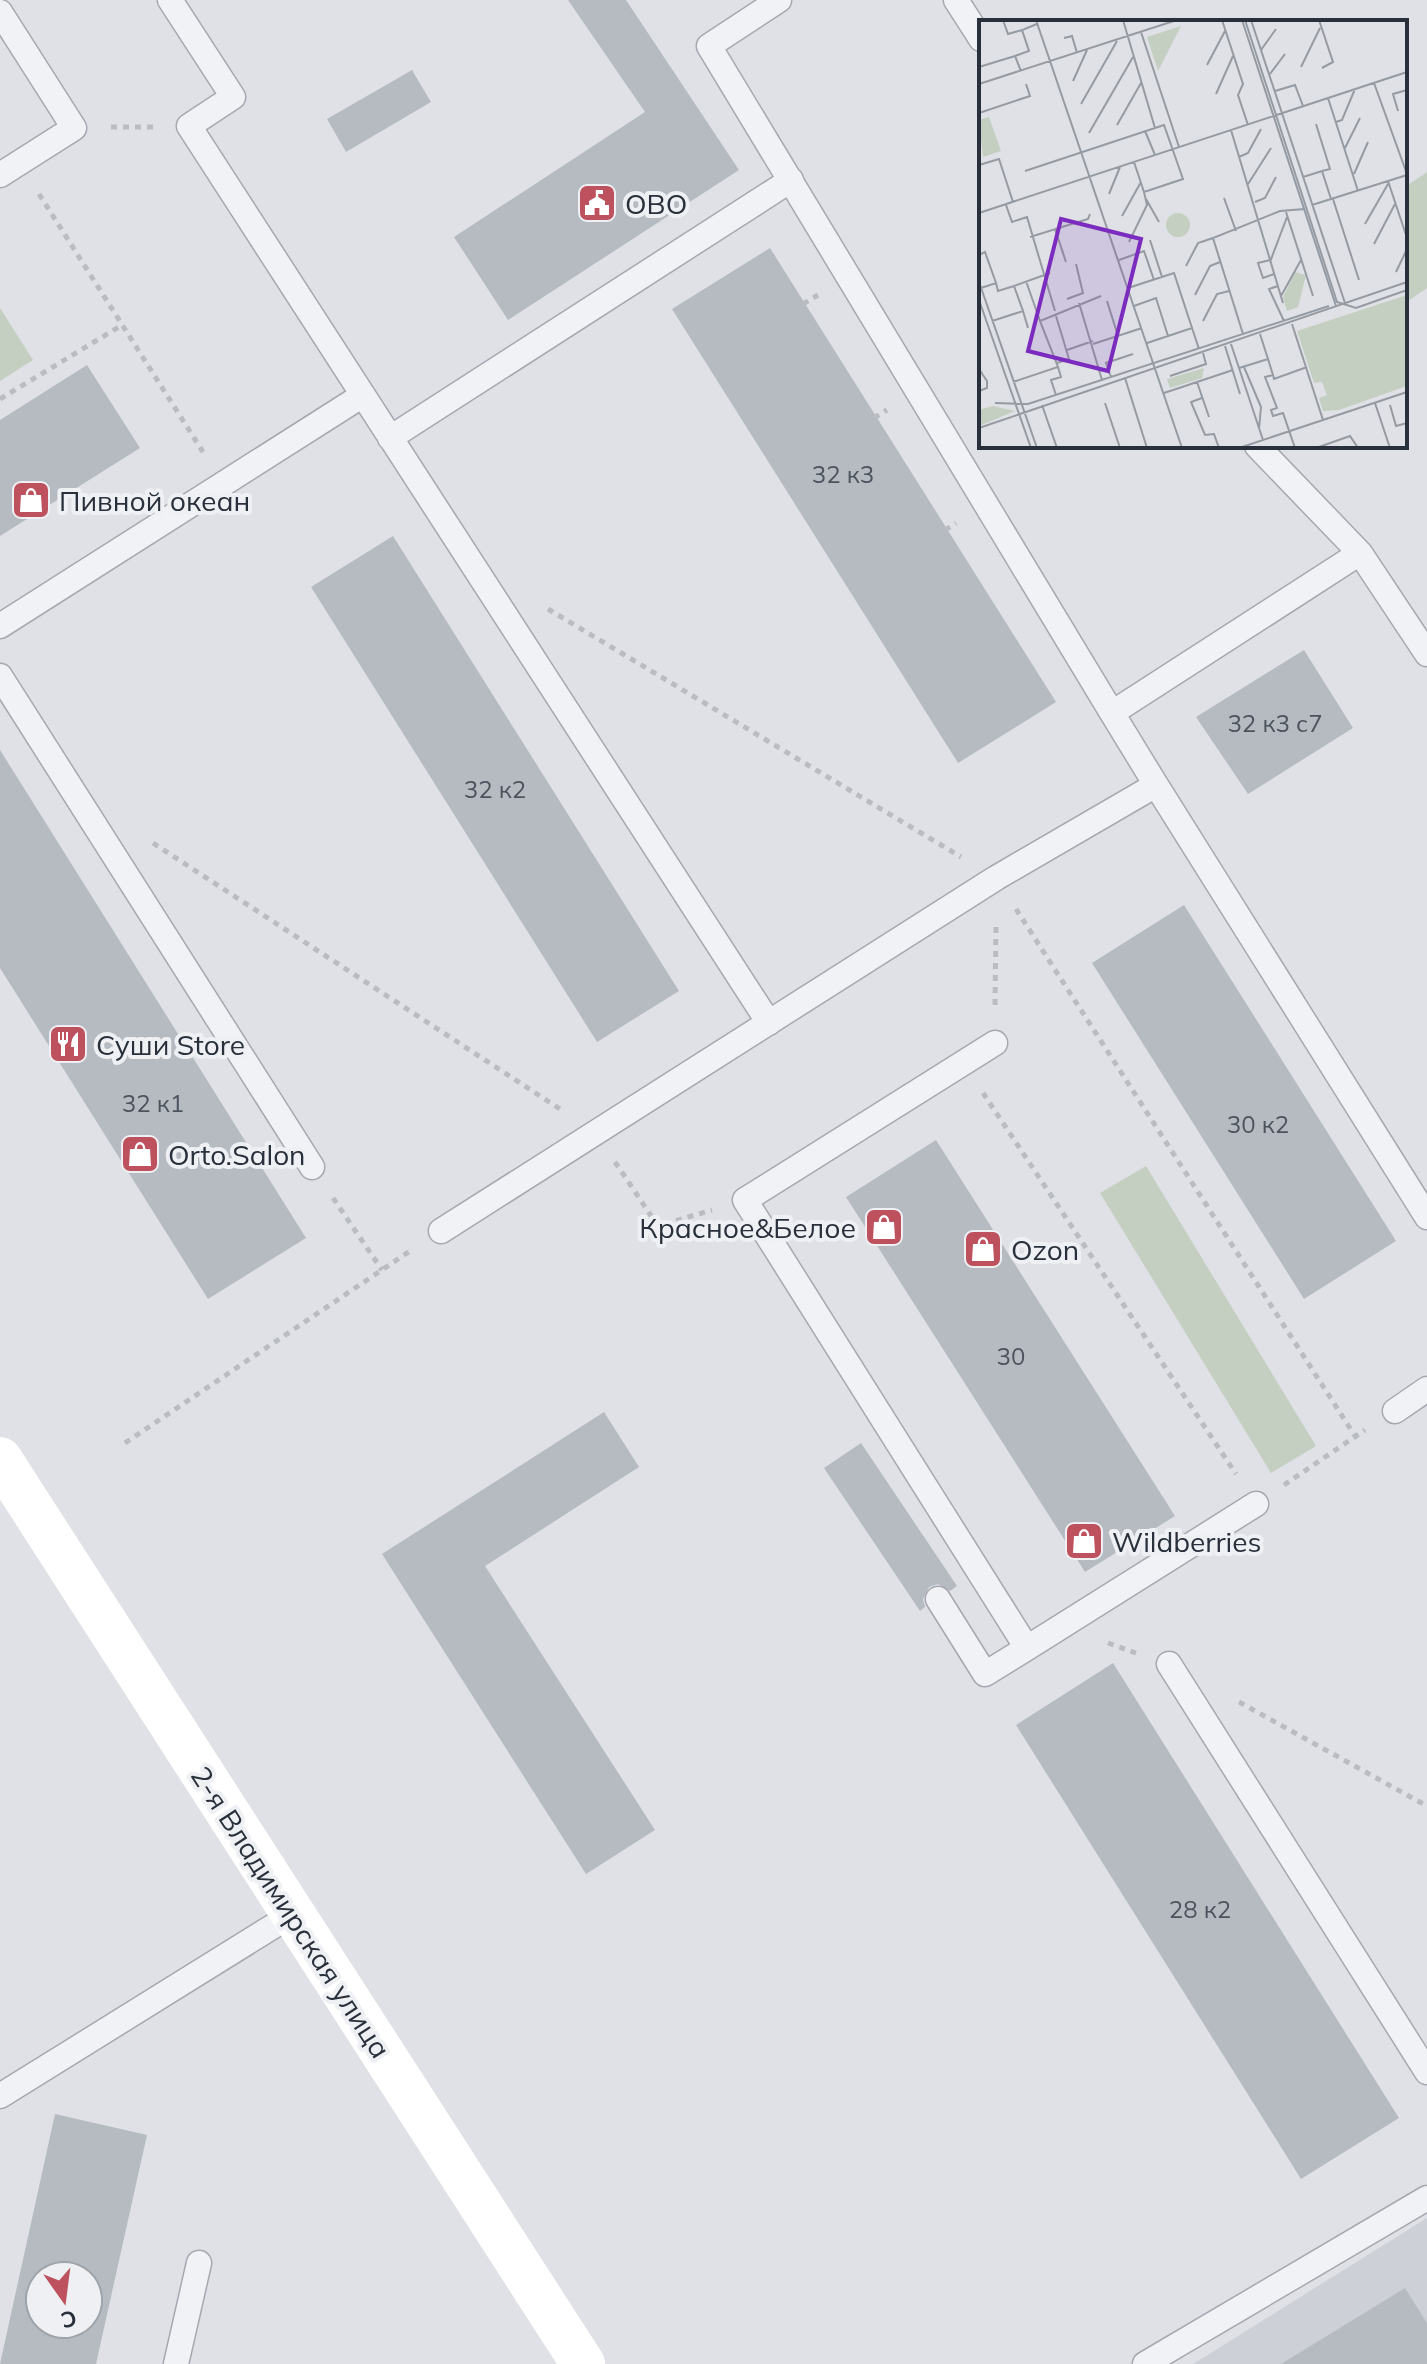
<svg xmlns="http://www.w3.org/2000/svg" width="1427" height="2364" viewBox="0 0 1427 2364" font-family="Mulish,sans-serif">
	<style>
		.built { fill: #cdd1d7 }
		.green { fill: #c4cfc1 }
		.building { fill: #b6bbc2; fill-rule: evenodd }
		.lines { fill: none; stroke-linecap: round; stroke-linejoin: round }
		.lane-casing { stroke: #a5a8af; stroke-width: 27 }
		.path { stroke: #b9bcc1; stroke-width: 5; stroke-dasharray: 6 6; stroke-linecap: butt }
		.lane { stroke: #f1f2f5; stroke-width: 24 }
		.secondary { stroke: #fff; stroke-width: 44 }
		.labels { text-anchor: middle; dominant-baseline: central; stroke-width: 8; stroke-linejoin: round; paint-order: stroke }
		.number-label { font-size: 24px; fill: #4c535d }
		.poi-label { font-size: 28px; fill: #29303b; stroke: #eef0f4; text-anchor: start }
		.street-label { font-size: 28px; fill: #29303b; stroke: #eef0f4 }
		.inset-road { fill: none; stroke: #969aa2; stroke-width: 2 }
		.view { fill: #7b2cbf; fill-opacity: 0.15; stroke: #7b2cbf; stroke-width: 4 }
		.inset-edge { fill: none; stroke: #29303b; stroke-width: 4 }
	</style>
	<rect width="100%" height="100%" fill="#dfe1e6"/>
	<path class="built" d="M1427 2218V2364H1193Z"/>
	<path class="green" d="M1427 172V288L1405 303V187Z
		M0 308 33 360 0 381Z
		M1146 1166 1316 1446 1271 1473 1100 1193Z"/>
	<path class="building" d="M568 0H626L739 170 508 320 454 237 645 112Z
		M412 70 431 102 346 152 327 119Z
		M770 248 1056 702 958 763 672 309Z
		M87 365 140 448 0 536V420Z
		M393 536 679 991 597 1042 311 587Z
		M1304 650 1353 728 1248 794 1196 717Z
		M0 750 306 1238 208 1299 0 968Z
		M1184 905 1396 1241 1304 1299 1092 963Z
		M936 1140 1175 1516 1085 1572 846 1197Z
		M604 1412 639 1467 485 1566 655 1830 586 1874 382 1554Z
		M861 1443 957 1586 950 1591 938 1584 929 1587 923 1599 925 1607 920 1611 824 1468Z
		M1113 1663 1399 2118 1301 2179 1016 1725Z
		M55 2114 147 2135 96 2364H0ZM40 2276H88V2324H40Z
		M1405 2288 1427 2323V2364H1281Z"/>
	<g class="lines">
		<g class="lane-casing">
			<path id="lane" d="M170 0 233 97 189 126 769 1023
				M779 0 709 46 1112 713
				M956 0 981 39
				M0 12 74 128 0 175
				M390 438 791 180
				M1360 553 1427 654
				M0 626 363 395
				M0 676 312 1167
				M1156 785 1427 1217
				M441 1231 996 878 1156 785 1112 713 1360 553 1257 446
				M1395 1411 1427 1389
				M938 1599 985 1674 1027 1648 745 1200 995 1043
				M1027 1648 1256 1504
				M1169 1664 1427 2072
				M0 2096 293 1914
				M176 2364 199 2263
				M1145 2364 1427 2198"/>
		</g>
		<path class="path" d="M111 127H153
			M39 194 203 452
			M803 304 818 295
			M0 399 122 325
			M874 418 887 410
			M945 530 956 523
			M548 609 961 857
			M153 843 563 1111
			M1016 909 1355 1436
			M995 1005 996 923
			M983 1093 1236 1474
			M615 1162 658 1226 712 1210
			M333 1198 382 1270
			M125 1443 410 1251
			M1284 1485 1365 1430
			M1108 1643 1136 1653
			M1239 1702 1427 1806"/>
		<use href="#lane" class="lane"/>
		<path class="secondary" d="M0 1459 583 2364"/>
	</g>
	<defs>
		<g id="civic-square" transform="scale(2)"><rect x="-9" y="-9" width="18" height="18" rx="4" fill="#be515e" stroke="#eef0f4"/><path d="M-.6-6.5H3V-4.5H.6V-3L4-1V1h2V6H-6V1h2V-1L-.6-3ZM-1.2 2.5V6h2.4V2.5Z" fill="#fff"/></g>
		<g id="shop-square" transform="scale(2)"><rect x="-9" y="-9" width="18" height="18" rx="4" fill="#be515e" stroke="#eef0f4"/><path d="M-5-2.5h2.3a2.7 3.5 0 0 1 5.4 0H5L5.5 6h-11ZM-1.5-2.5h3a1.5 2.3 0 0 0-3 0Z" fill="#fff"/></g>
		<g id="restaurant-square" transform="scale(2)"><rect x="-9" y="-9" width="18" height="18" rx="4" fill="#be515e" stroke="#eef0f4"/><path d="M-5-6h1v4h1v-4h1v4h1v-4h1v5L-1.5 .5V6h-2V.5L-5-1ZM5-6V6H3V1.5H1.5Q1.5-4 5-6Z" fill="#fff"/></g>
	</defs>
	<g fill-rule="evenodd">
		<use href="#civic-square" x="597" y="203"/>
		<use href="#shop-square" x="31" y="500"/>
		<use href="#restaurant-square" x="68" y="1044"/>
		<use href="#shop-square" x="140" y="1154"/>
		<use href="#shop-square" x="884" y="1227"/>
		<use href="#shop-square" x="983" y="1249"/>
		<use href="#shop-square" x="1084" y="1541"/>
	</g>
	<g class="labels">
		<g class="number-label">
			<text x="843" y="474">32 к3</text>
			<text x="1275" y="723">32 к3 с7</text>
			<text x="495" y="789">32 к2</text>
			<text x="153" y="1103">32 к1</text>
			<text x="1258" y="1124">30 к2</text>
			<text x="1011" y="1356">30</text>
			<text x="1200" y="1909">28 к2</text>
		</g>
		<g class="poi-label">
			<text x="625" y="203">ОВО</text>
			<text x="59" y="500">Пивной океан</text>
			<text x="96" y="1044">Суши Store</text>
			<text x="168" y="1154">Orto.Salon</text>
			<text x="856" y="1227" text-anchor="end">Красное&amp;Белое</text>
			<text x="1011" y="1249">Ozon</text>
			<text x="1112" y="1541">Wildberries</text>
		</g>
		<g class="street-label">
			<text transform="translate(291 1912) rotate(57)">2-я Владимирская улица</text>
		</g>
	</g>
	<g transform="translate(979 20)">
		<rect width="428" height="428" fill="#dfe1e6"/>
		<path d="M202 6 179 51 168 17ZM10 97 22 131 4 137 0 100ZM187 205a12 12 0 1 1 24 0a12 12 0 1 1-24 0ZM316 252 327 255 319 287 308 291 304 277ZM428 275V366L360 390 344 391 340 378 348 375 343 362 335 363 318 311ZM225 348 223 358 191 368 188 359ZM14 386 36 391 0 406V390Z" fill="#c4cfc1"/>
		<path class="inset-road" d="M24 0 29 14 43 10M57 0 203 428M144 0 176 108M243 0 264 64 259 75 269 105M263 0 357 286M266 0 358 282 377 288 428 270M272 0 366 283M340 0 354 42 343 48M162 12 200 127M85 18 93 16 98 33M282 30 297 9M36 36 50 31 43 10 58 4M228 45 246 11M0 47 36 36 42 51M322 47 341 8M291 54 306 34M94 61 108 30M395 63 428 154M0 64 198 0M296 71 316 65 324 86M237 74 254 36M349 78 379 171M102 84 138 21M419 91 414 74 428 70M0 93 51 76 47 64M357 102 363 100 376 69M337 104 351 149 343 151M138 105 162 63M252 110 304 283M166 111 176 135M110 113 154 37M366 128 381 98M260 137 269 133 282 109M0 145 20 139 34 182M46 151 185 105 204 159 165 172 155 142M375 154 389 122M324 157 343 151 352 179M409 161 428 218M269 164 292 128M130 174 141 147M245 178 257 211M167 179 180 202M354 179 380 260M276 182 286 178 297 157M27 185 33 202 48 197 76 291M333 185 428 155M307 192 334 276M0 193 428 52M143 196 162 162M386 204 409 164M76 209 87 242M51 217 109 199 111 194M171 220 183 257M150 222 168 185 165 172M395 224 416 184M0 235 6 232 17 263M140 240 165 231 175 260M291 240 279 243 284 258 295 254M291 242 308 197M207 246 219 223 234 218M417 252 428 229M47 261 61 301M0 262 58 428M35 266 71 253M299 266 290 269 305 301M2 268 17 263 19 271 35 266 44 291M149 268 195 253 213 308M216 275 231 246 241 242M302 276 322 240M88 279 104 273 97 244M0 280 52 428M128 281 139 316M100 283 123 360M155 286 177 278 189 316M77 296 90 339 78 343M13 301 44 291 49 308M224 301 238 274 250 271M313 304 344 400M264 314 234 218 301 191 326 189M281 314 289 339M168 323 213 308 220 329M114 324 163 308M252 324 284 420M246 326 261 374M88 330 114 321M265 347 282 387 280 409M260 348 289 339 294 355 286 357 298 388 292 390 294 396 304 393 316 428M0 349 8 361V368L0 371M294 355 295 359 328 347M191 356 227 344 224 333M132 357 127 343 154 334M146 358 168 428M34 362 79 347 61 301 122 276M218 362 230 397M185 373 254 350M77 375 72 360 82 357 79 347M223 378 212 382 226 415 235 414 240 428M16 383 49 384 350 286M126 383 141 428M396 383 411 428M63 385 78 428M411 385 417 406 428 403M0 408 428 262M260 428 428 372M337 428 371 416 379 428"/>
		<path class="view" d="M82 199 162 219 129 351 49 331Z"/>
		<rect width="428" height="428" class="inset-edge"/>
	</g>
	<g transform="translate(64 2300) rotate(166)"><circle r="38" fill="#eef0f4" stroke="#9fa3aa" stroke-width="2"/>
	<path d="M0-6L14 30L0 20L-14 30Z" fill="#be515e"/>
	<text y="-12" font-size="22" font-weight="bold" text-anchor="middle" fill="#29303b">С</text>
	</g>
</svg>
